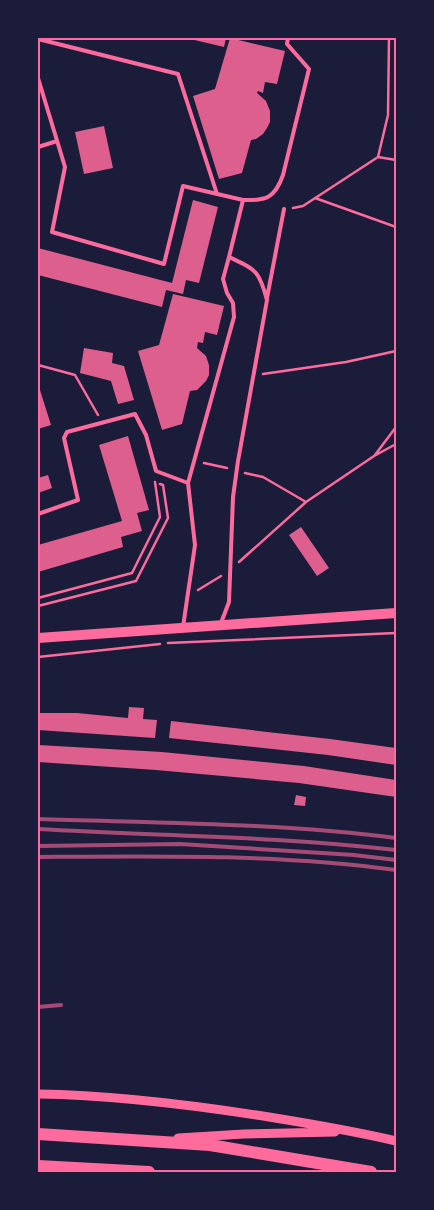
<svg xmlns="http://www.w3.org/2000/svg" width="434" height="1210" viewBox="0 0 434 1210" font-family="Arial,sans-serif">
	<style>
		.building { fill: #dd5f8e }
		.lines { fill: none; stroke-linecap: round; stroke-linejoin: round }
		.path { stroke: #ff6b9d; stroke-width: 2.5 }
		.service { stroke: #ff6b9d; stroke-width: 4 }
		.tertiary { stroke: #ff6b9d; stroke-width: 9 }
		.secondary { stroke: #ff6b9d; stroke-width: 10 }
		.primary { stroke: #ff6b9d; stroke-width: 12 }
		.rail { stroke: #a44b75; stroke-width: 4 }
		.neatline { fill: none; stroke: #ff6b9d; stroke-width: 2 }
	</style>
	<rect width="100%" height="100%" fill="#1b1b3a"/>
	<path class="building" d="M186 38H226L224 47Z
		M230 38 285 51 277 84 265 82 263 93 258 91 257 93 266 101 270 111V122L267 128 263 134 256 139 251 140 242 173 219 179 193 96 215 89Z
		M104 126 113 168 84 174 75 132Z
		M193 200 218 207 199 283 186 280 183 294 166 290 162 307 38 275V248L172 283Z
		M173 294 224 306 217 335 205 332 203 343 198 342 197 348 206 356 209 365V375L206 381 197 390 190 391 182 424 162 430 138 351 159 345Z
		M84 348 113 353 112 363 124 366 134 400 118 404 111 381 80 373Z
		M40 390 51 425 38 429V391Z
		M128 436 149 510 137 513 142 531 121 537 123 547 38 572V545L122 521 99 445Z
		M48 475 52 488 38 493V478Z
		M301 527 329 568 317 576 289 535Z
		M129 707 144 708 143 719 157 720 155 738 38 730V713H77L128 718Z
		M171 721 330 739 396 748V765L328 755 169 738Z
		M38 745 162 752 304 766 396 780V797L299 783 156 770 38 762Z
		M296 795 306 797 305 806 294 805Z"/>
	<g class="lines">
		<path class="path" d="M378 157 388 115 389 38
			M315 198 396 227
			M293 208 303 206 378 157 396 160
			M38 365 75 375 98 415
			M263 374 346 362 396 351
			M375 455 396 427
			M204 463 227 468
			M245 473 263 477 306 502
			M239 562 306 502 374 456 396 444
			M198 590 221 576
			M38 598 132 573 160 517 155 482
			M38 606 136 581 168 518 163 485 160 484
			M168 643 396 633
			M38 657 160 644"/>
		<path class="service" d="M38 39 178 74 217 194
			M38 78 65 167 52 232 164 264 183 186 243 200 229 257C256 270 259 270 267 300L238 461 233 497 229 602 221 623
			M38 147 57 141
			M243 200C266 201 275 198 283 175L309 69 287 44 288 38
			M267 298 284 209
			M188 483 234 317 233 303 227 293 223 279 229 257
			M38 514 78 500 64 438 67 432 135 414 146 435 156 471 188 483 195 545 183 627"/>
		<path class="tertiary" d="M38 1094C115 1095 193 1105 269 1117 312 1124 354 1131 396 1141
			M178 1138 244 1134 335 1132"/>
		<path class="secondary" d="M38 638 396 613"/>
		<path class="primary" d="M38 1134 210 1145 371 1172
			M38 1166 149 1172"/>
		<path class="rail" d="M38 819C157 823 278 823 396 838
			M38 829C157 836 278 836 396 850
			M38 846 180 844 354 855 396 860
			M38 857C157 856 278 854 396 870
			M38 1007 61 1005"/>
	</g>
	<rect width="434" height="1210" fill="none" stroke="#1b1b3a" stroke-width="78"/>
	<rect x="39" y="39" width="356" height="1132" class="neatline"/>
</svg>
